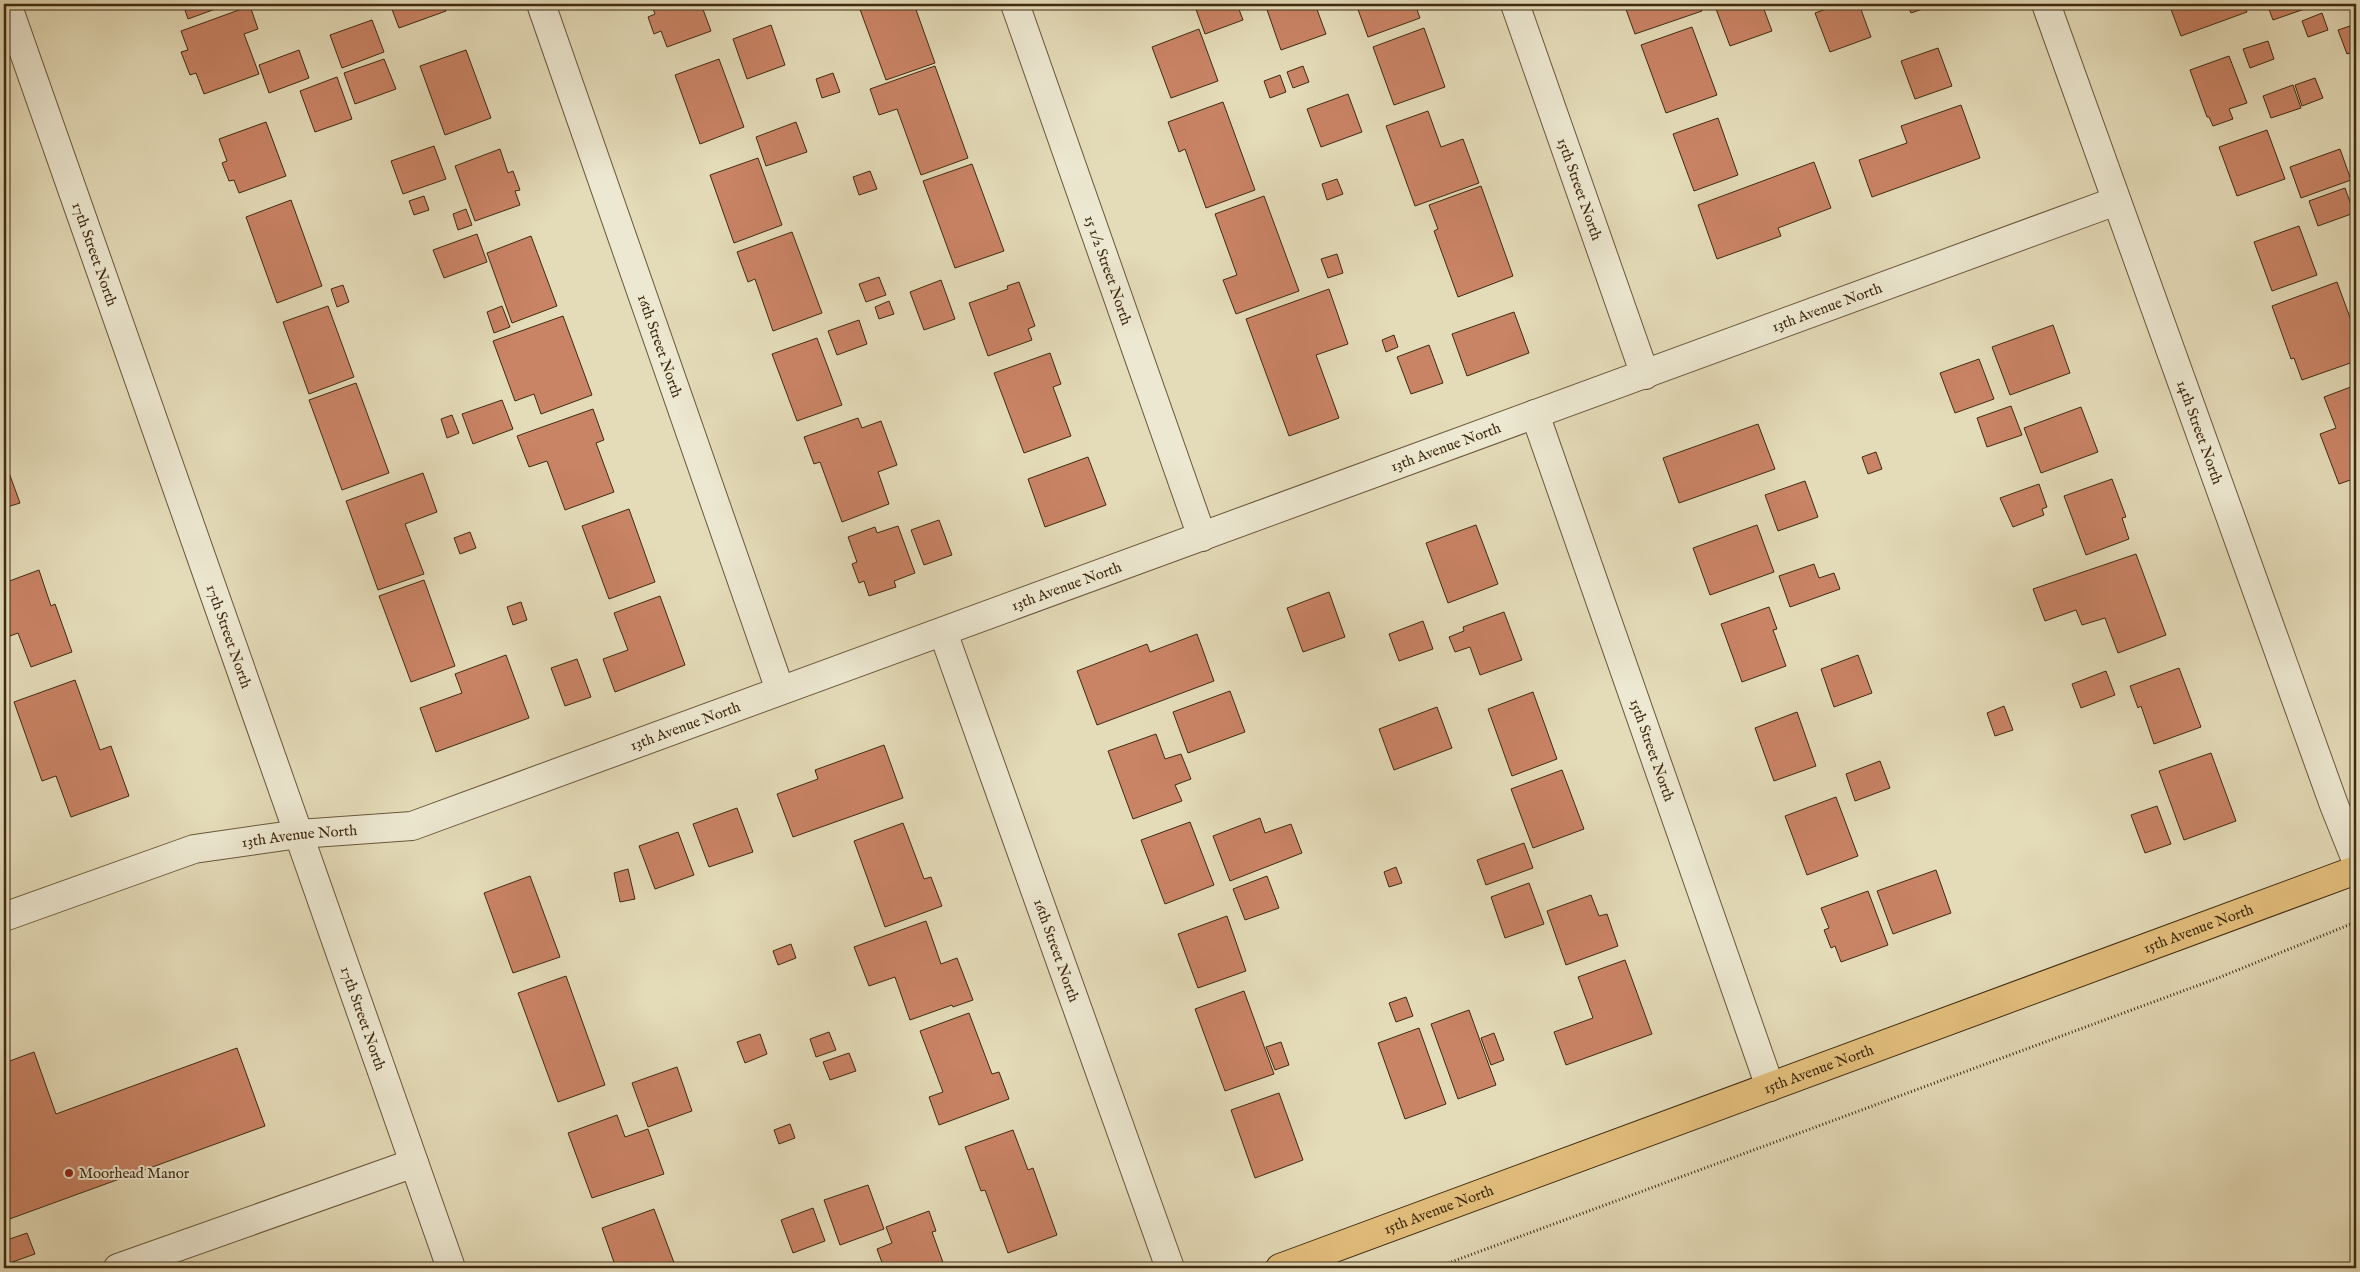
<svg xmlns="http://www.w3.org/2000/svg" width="2360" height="1272" viewBox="0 0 2360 1272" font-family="'IM FELL English',serif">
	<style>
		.building { fill: #c98365; stroke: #3f2b10 }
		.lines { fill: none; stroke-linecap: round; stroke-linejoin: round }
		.minor-casing { stroke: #68573a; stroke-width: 30 }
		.major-casing { stroke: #3f2b10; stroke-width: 30 }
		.path { stroke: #3f2b10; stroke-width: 3; stroke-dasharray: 1 2.5; stroke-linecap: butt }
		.minor { stroke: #ede8d1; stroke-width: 28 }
		.major { stroke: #e2be7c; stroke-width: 28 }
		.poi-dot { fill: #8f2418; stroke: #ede8d1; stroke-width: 2 }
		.labels { text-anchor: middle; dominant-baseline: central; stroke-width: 4; stroke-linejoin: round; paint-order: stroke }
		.street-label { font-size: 15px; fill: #3f2b10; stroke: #ede8d1 }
		.poi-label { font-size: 15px; fill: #3f2b10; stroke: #ede8d1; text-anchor: start }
	</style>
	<rect width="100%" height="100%" fill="#e4dbb8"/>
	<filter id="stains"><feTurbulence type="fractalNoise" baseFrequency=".004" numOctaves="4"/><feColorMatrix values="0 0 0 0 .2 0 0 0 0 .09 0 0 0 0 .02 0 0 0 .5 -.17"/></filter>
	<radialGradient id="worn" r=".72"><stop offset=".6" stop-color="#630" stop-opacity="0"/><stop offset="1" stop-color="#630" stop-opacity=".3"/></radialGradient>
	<path class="building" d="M183 4H229L188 19Z
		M390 4H443L446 11 399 28Z
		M651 4H701L711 31 667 47 661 31 654 34 648 17 655 14Z
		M858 4H916H914L935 63 886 80Z
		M1194 4H1237L1243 20 1205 34Z
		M1265 4H1315L1326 34 1281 50Z
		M1356 4H1415L1420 18 1368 37Z
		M1624 4H1700L1702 11 1635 34Z
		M1732 4H1762L1772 31 1730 46 1716 9Z
		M1840 4H1859L1871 37 1830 52 1815 13Z
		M1907 4H1937L1911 13Z
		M2169 4H2244L2247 12 2181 36Z
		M2267 4H2316V5L2273 20Z
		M250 6 258 29 244 34 259 74 204 94 196 73 190 75 181 52 188 50 181 31Z
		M2322 13 2328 30 2308 37 2302 21Z
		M372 20 384 52 342 68 330 35Z
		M2356 24V51L2347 54 2338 30Z
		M771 25 785 65 747 79 733 39Z
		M1692 27 1717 95 1666 113 1641 45Z
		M1424 28 1445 87 1394 105 1373 47Z
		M1199 29 1218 81 1171 98 1152 47Z
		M2268 41 2274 59 2250 68 2243 49Z
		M1938 48 1952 86 1915 99 1901 61Z
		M299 50 309 78 269 93 259 65Z
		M466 50 491 118 445 135 420 66Z
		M2229 56 2247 103 2229 109 2233 119 2213 126 2209 117H2207L2190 70Z
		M384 59 396 89 355 104 344 73Z
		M719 59 744 127 700 144 675 75Z
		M935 66 968 158 921 175 897 109 879 115 870 89Z
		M1303 66 1309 82 1293 88 1287 72Z
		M833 73 840 92 822 98 816 79Z
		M1280 75 1286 92 1270 98 1264 81Z
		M337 77 352 119 315 132 300 91Z
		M2315 78 2323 98 2302 106 2295 85Z
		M2293 85 2301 108 2271 118 2263 96Z
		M1348 94 1362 132 1321 147 1307 109Z
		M1223 102 1255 190 1206 208 1185 149 1179 152 1168 122Z
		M1961 105 1980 158 1872 197 1859 160 1907 143 1901 126Z
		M1428 111 1441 147 1463 139 1479 183 1415 206 1386 126Z
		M1718 118 1738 175 1694 191 1673 134Z
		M266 122 286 176 239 193 234 180 229 181 222 163 227 161 219 139Z
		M796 122 807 152 766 166 756 137Z
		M2267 130 2285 179 2237 196 2219 147Z
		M434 146 446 179 403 194 391 161Z
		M500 149 508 173 513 171 520 190 515 191 520 205 475 221 455 166Z
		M2340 149 2351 180 2301 198 2290 167Z
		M758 158 782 225 734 243 710 175Z
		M1814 162 1831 208 1778 228 1781 236 1717 259 1698 205Z
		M972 164 1004 251 955 268 923 181Z
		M870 171 877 189 859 195 853 177Z
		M1337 179 1343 194 1327 200 1322 184Z
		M1481 186 1513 276 1458 297 1434 231 1438 229 1429 205Z
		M2345 188 2354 213 2318 226 2309 201Z
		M424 196 429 210 414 215 409 201Z
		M1264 196 1299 291 1236 314 1223 280 1237 275 1215 214Z
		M291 200 322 286 277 303 246 217Z
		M466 209 472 225 458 230 453 214Z
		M2299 226 2317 275 2272 291 2254 242Z
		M792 232 822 313 773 331 755 279 748 282 737 252Z
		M477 234 487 262 444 278 433 250Z
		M531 236 557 306 512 323 487 253Z
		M1337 254 1343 273 1328 278 1321 259Z
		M879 277 886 295 866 302 859 284Z
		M941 280 955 319 924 330 910 292Z
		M1019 282 1035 326 1028 329 1032 340 988 356 969 303 1008 289 1007 286Z
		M2337 282 2356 334V361L2302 380 2294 358 2291 359 2272 306Z
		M343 285 349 302 337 307 331 289Z
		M1329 289 1348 344 1316 355 1339 418 1289 436 1246 319Z
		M889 301 894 314 879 319 875 307Z
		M328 306 354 377 309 394 283 322Z
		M502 306 510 327 494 333 487 312Z
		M1514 312 1529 353 1467 376 1452 334Z
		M563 316 592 395 541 414 534 394 515 401 493 341Z
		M859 320 867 344 837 355 828 331Z
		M2053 325 2070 373 2010 395 1992 347Z
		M1394 335 1398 347 1386 352 1382 340Z
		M817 338 842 405 797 421 772 354Z
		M1429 345 1443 383 1411 394 1397 357Z
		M1050 353 1061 384 1053 387 1071 436 1024 453 994 373Z
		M1979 359 1994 399 1955 413 1940 373Z
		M356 383 389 473 342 490 309 400Z
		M2356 385V478L2339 484 2320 434 2336 428 2324 397Z
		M502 400 513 429 473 444 462 414Z
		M2011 406 2022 435 1987 447 1977 418Z
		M2081 407 2098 452 2041 473 2024 428Z
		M593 409 604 440 596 443 614 492 565 510 547 461 529 467 517 436Z
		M452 415 459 433 447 438 441 419Z
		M858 418 862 428 881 421 897 465 878 472 889 504 842 522 820 462 814 464 804 437Z
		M1758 424 1775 469 1679 503 1663 458Z
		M1876 452 1882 469 1868 474 1862 457Z
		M1088 457 1106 505 1045 527 1028 479Z
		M4 459 20 503 4 508Z
		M423 473 437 512 405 524 424 574 378 590 346 501Z
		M2112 479 2126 517 2122 518 2129 539 2086 555 2064 496Z
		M1805 481 1818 517 1778 531 1765 495Z
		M2039 484 2047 507 2042 509 2044 515 2013 527 2000 498Z
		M629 509 655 582 609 599 582 526Z
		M939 520 952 555 924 565 911 530Z
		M1476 525 1498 584 1448 603 1426 543Z
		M1757 525 1774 572 1710 595 1693 548Z
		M898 526 915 573 894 581 896 587 869 596 864 581 859 583 852 564 857 562 848 537 875 527 877 533Z
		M470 532 476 548 460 554 454 538Z
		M2136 554 2166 635 2118 653 2105 618 2082 625 2076 610 2045 621 2033 589Z
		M1814 564 1819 578 1834 573 1840 589 1790 607 1779 576Z
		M39 570 51 606 55 604 72 652 31 667 18 633 10 636 4 619V583Z
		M424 580 455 666 411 682 379 596Z
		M1329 592 1345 637 1303 652 1287 608Z
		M660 596 685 665 615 692 603 659 628 650 614 613Z
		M521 602 527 620 513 625 507 607Z
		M1769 607 1777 629 1773 630 1786 666 1742 682 1721 624Z
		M1504 612 1522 660 1480 675 1470 647 1455 652 1449 637 1464 631 1463 627Z
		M1423 621 1433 649 1399 661 1389 634Z
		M1197 634 1214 681 1097 725 1077 671 1147 644 1150 652Z
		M506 655 529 718 436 752 420 708 462 693 455 674Z
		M1858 655 1872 693 1834 707 1821 669Z
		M577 659 591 697 565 706 551 668Z
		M2179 668 2201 727 2154 744 2141 706 2138 708 2130 686Z
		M2106 671 2115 695 2081 708 2072 684Z
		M75 680 100 750 111 746 129 796 71 817 56 776 42 781 14 702Z
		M1230 691 1245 732 1188 753 1173 712Z
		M1533 692 1557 759 1512 776 1488 709Z
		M2004 706 2013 730 1995 736 1987 713Z
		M1437 707 1452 748 1394 770 1379 729Z
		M1797 712 1816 766 1774 781 1755 728Z
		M1156 734 1165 759 1181 754 1191 779 1175 785 1182 801 1133 819 1108 751Z
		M884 745 903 798 793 837 777 794 818 779 815 770Z
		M2211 753 2236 821 2184 840 2159 771Z
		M1880 761 1890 788 1855 801 1846 774Z
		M1562 770 1584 829 1533 848 1511 789Z
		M1836 797 1858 856 1807 875 1785 816Z
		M2157 806 2171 844 2145 853 2131 815Z
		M737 808 753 852 709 867 693 824Z
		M1260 818 1265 833 1291 824 1302 853 1230 881 1213 836Z
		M1190 822 1214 885 1165 904 1141 840Z
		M903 823 924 879 931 877 942 906 885 927 854 841Z
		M678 832 694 875 655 889 639 846Z
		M1524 843 1533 868 1486 885 1477 860Z
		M1396 867 1402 883 1389 887 1384 872Z
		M628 869 635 899 620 902 614 873Z
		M1936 870 1951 913 1893 934 1877 891Z
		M530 876 560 957 513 973 484 893Z
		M1267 876 1279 908 1245 920 1233 889Z
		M1529 883 1544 924 1505 938 1491 897Z
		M1868 891 1888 945 1841 962 1835 946 1831 948 1824 930 1829 928 1821 908Z
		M1591 895 1599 916 1607 914 1618 946 1566 965 1547 911Z
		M1227 916 1246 971 1198 988 1178 934Z
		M926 921 941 964 957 958 973 1000 953 1007 952 1005 910 1020 895 977 869 986 854 947Z
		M791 944 796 958 778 965 773 951Z
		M1625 960 1652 1034 1566 1065 1554 1032 1593 1018 1578 977Z
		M566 976 605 1085 558 1102 518 993Z
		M1244 991 1274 1074 1225 1091 1195 1009Z
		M1406 997 1413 1016 1396 1022 1389 1003Z
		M1469 1010 1496 1085 1458 1099 1431 1024Z
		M969 1013 992 1074 999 1072 1009 1099 939 1125 929 1097 943 1092 920 1031Z
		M1419 1028 1446 1104 1405 1119 1378 1043Z
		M829 1032 836 1050 816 1057 810 1039Z
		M1494 1033 1504 1060 1491 1065 1481 1038Z
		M760 1034 767 1054 745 1063 737 1042Z
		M1281 1042 1289 1065 1275 1070 1266 1047Z
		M237 1048 265 1126 4 1221V1053L7 1062 34 1052 56 1114Z
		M849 1053 856 1071 830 1080 823 1062Z
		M677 1067 692 1111 648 1127 632 1083Z
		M1279 1093 1303 1160 1255 1178 1231 1110Z
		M617 1115 625 1137 648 1129 664 1174 592 1198 568 1133Z
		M790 1124 795 1138 779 1144 774 1130Z
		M1013 1130 1028 1170 1033 1168 1057 1235 1008 1253 985 1190 981 1191 965 1147Z
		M868 1185 884 1229 840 1245 824 1200Z
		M813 1208 825 1241 793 1253 781 1220Z
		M654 1209 676 1268H616L602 1228Z
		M929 1211 936 1231 932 1232 945 1268H884L877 1249 892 1243 886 1227Z
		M27 1233 35 1254 4 1265V1241Z"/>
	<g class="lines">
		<g class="minor-casing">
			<g id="minor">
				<path id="s1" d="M7 4 451 1268"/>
				<path id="s2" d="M541 4 780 690"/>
				<path id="s3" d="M1015 4 1202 537"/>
				<path id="s4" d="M1515 4 1645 375"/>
				<path id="s5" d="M2046 4 2334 805 2356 860"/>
				<path id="s6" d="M1535 414 1770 1087"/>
				<path id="s7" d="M943 632 1170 1268"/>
				<path id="s8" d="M4 917 194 849 299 834 412 826 2116 201"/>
				<path d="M118 1268 414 1163"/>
			</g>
		</g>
		<g class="major-casing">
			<g id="major">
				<path id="s9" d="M1280 1268 2356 870"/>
			</g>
		</g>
		<path class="path" d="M1435 1268 2218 978 2356 922"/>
		<use href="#minor" class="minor"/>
		<use href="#major" class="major"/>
	</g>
	<circle class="poi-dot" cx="69" cy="1173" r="5"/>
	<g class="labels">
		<g class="street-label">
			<text stroke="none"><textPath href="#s4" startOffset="196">15th Street North</textPath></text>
			<text stroke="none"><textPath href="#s1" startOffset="265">17th Street North</textPath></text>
			<text stroke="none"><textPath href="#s3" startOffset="282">15 1/2 Street North</textPath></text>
			<text stroke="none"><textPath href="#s8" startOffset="1928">13th Avenue North</textPath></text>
			<text stroke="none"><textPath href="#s2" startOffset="362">16th Street North</textPath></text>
			<text stroke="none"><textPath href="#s5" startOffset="455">14th Street North</textPath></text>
			<text stroke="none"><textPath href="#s8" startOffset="1522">13th Avenue North</textPath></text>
			<text stroke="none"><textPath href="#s8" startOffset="1118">13th Avenue North</textPath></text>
			<text stroke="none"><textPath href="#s1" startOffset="670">17th Street North</textPath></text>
			<text stroke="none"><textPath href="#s8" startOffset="712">13th Avenue North</textPath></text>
			<text stroke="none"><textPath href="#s6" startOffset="356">15th Street North</textPath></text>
			<text stroke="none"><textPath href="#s8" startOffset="308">13th Avenue North</textPath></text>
			<text stroke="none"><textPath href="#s9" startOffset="979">15th Avenue North</textPath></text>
			<text stroke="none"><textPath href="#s7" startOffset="338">16th Street North</textPath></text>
			<text stroke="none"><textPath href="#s1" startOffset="1075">17th Street North</textPath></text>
			<text stroke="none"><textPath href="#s9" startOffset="574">15th Avenue North</textPath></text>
			<text stroke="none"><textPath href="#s9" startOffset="169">15th Avenue North</textPath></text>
		</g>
		<g class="poi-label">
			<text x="79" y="1173">Moorhead Manor</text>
		</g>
	</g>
	<rect width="2360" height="1272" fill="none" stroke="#e4dbb8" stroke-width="20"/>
	<rect x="5" y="5" width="2350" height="1262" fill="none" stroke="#3f2b10" stroke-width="2.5"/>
	<rect x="10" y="10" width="2340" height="1252" fill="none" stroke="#3f2b10"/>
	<rect width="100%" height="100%" filter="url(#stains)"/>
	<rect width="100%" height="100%" fill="url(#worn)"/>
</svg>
